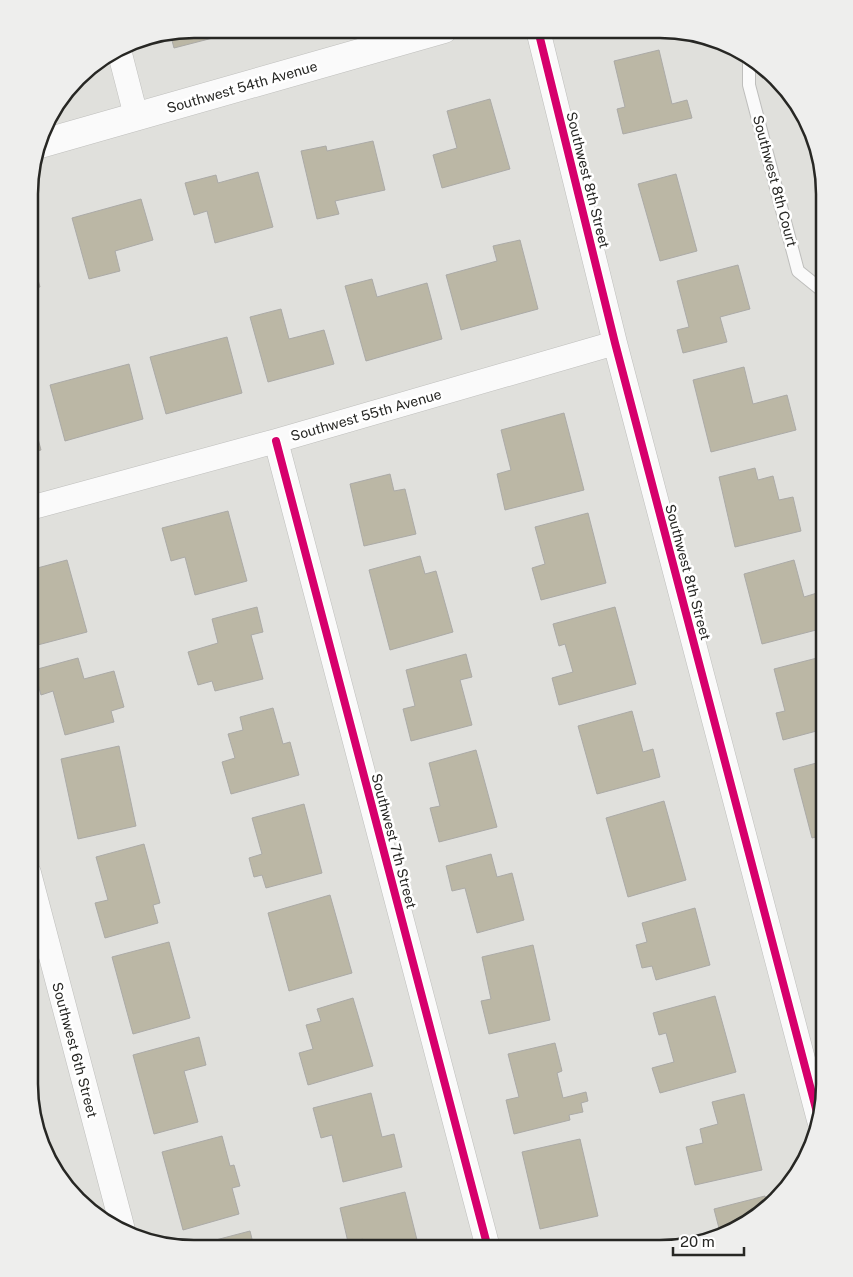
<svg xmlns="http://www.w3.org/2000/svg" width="853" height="1277" viewBox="0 0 853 1277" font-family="'Public Sans',sans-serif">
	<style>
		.building { fill: #bbb7a5; stroke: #abaaa7 }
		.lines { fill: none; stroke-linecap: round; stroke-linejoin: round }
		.lane-casing { stroke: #bebebc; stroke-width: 14 }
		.street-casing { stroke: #bebebc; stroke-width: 25 }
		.secondary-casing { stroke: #bebebc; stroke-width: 29 }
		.lane { stroke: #fafafa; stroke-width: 12 }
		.street { stroke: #fafafa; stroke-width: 24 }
		.secondary { stroke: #fafafa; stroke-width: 28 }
		.cycleway-casing { stroke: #fff; stroke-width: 11 }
		.cycleway { stroke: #d6006c; stroke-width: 8 }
		.labels { text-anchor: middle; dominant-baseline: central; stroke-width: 5; stroke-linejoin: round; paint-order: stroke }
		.street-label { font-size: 14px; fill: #272724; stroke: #fff }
		.rim { fill: none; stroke: #272724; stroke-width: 2.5 }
	</style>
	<rect width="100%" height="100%" fill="#e0e0dc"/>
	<path class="building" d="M193 29H235L236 32 174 48 170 33Z
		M659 50 672 104 687 100 692 118 623 134 617 109 625 107 614 61Z
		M490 99 510 169 442 188 433 155 457 148 447 111Z
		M373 141 385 190 335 201 339 214 317 219 301 151 326 146 327 151Z
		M258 172 273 227 215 243 207 211 194 215 185 183 216 175 218 183Z
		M676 174 697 251 660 261 638 184Z
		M141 199 153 240 115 251 120 271 89 279 72 218Z
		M520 240 538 309 461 330 446 275 497 261 493 246Z
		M30 251 40 287 30 289Z
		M738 265 750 309 720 317 727 342 683 353 677 330 689 327 677 281Z
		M372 279 377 297 427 283 442 339 366 361 345 286Z
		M281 309 289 339 324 330 334 364 268 382 250 317Z
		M227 337 242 393 166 414 150 357Z
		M129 364 143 419 65 441 50 385Z
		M744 367 753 404 787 395 796 430 711 452 693 380Z
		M30 409 41 450 30 453Z
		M564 413 584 490 505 510 497 474 511 470 501 430Z
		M755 468 758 480 773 476 779 500 793 497 801 531 735 547 719 477Z
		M390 474 394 491 405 489 416 534 364 546 350 484Z
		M228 511 247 581 195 595 185 557 171 561 162 528Z
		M588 513 606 583 541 600 532 568 545 564 535 527Z
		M420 556 425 574 436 571 453 632 390 650 369 570Z
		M67 560 87 632 30 647V570Z
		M794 560 804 597 817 593 824 619V628L762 644 744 574Z
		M257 607 263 632 251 635 263 679 215 691 212 681 198 685 188 652 218 643 212 619Z
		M615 607 636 684 559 705 552 678 573 672 565 644 559 646 553 624Z
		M466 654 472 677 460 680 472 725 411 741 403 709 415 706 406 670Z
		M821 657 824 669V729L783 740 776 713 785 711 774 669Z
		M78 658 84 679 114 671 124 707 111 711 114 722 65 735 53 691 41 695 34 670Z
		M273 708 283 744 290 742 299 775 231 794 222 762 235 758 228 734 243 730 240 717Z
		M632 711 643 752 653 749 660 777 597 794 578 726Z
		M119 746 136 826 78 839 61 759Z
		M476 750 497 827 439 842 430 808 440 806 429 763Z
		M824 761V835L812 838 794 769Z
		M664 801 686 880 628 897 606 818Z
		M304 804 322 873 266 888 262 875 254 877 249 858 262 854 252 818Z
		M144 844 160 903 153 905 158 923 105 938 95 903 108 900 96 857Z
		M491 854 497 877 512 873 524 920 477 933 465 888 452 891 446 866Z
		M330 895 352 973 289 991 268 913Z
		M695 908 710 965 656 980 652 966 642 968 636 945 647 942 642 923Z
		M169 942 190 1018 133 1034 112 957Z
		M533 945 550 1020 489 1034 481 1001 491 999 482 957Z
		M715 996 736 1072 660 1093 652 1068 674 1062 666 1033 659 1035 653 1013Z
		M353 998 373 1066 308 1085 299 1053 313 1049 306 1025 321 1021 317 1009Z
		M199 1037 206 1065 184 1071 198 1122 154 1134 133 1055Z
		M555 1043 562 1071 557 1073 563 1098 586 1092 588 1101 581 1103 583 1112 569 1115 570 1120 514 1134 506 1100 519 1097 508 1054Z
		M371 1093 382 1137 394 1134 402 1167 343 1182 332 1135 321 1138 313 1108Z
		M744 1094 762 1170 695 1185 686 1147 703 1143 700 1129 718 1124 712 1102Z
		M222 1136 230 1166 234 1165 240 1186 232 1188 239 1214 183 1230 162 1152Z
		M580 1139 598 1216 540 1229 522 1152Z
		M405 1192 419 1248 365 1247 363 1239 348 1242 340 1208Z
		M765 1196 767 1202 721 1236 714 1209Z
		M250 1231 254 1247H189Z
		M581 1242 582 1248H560Z"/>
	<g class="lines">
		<g class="lane-casing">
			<path id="lane" d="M749 58V85L798 271 824 292"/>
		</g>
		<g class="street-casing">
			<path id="street" d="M538 30 615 343 819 1120
				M119 50 136 116
				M276 441 488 1248
				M30 508 276 441 615 343
				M29 873 122 1226"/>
		</g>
		<g class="secondary-casing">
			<path id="secondary" d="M40 144 444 29"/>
		</g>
		<use href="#lane" class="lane"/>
		<use href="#street" class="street"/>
		<use href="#secondary" class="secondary"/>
		<g class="cycleway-casing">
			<path id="cycleway" d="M538 30 615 343 819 1120
				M276 441 488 1248"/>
		</g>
		<use href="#cycleway" class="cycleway"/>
	</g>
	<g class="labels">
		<g class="street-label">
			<text transform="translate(242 87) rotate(-16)">Southwest 54th Avenue</text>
			<text transform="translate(588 180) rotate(76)">Southwest 8th Street</text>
			<text transform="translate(775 181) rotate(75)">Southwest 8th Court</text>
			<text transform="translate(366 415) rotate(-16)">Southwest 55th Avenue</text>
			<text transform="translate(688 572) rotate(75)">Southwest 8th Street</text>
			<text transform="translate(394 841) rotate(75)">Southwest 7th Street</text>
			<text transform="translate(75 1050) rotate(75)">Southwest 6th Street</text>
		</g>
	</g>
	<path d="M0 0H853V1277H0ZM194 38H660A156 156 0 0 1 816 194V1084A156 156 0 0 1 660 1240H194A156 156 0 0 1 38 1084V194A156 156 0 0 1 194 38Z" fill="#eeeeed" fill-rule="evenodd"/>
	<path class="rim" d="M194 38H660A156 156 0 0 1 816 194V1084A156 156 0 0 1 660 1240H194A156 156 0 0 1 38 1084V194A156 156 0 0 1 194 38Z"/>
	<path d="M673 1247v8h71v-8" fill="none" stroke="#272724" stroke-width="2.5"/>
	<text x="680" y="1247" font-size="15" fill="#272724" stroke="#ffffff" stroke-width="4" paint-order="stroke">20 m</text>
</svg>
